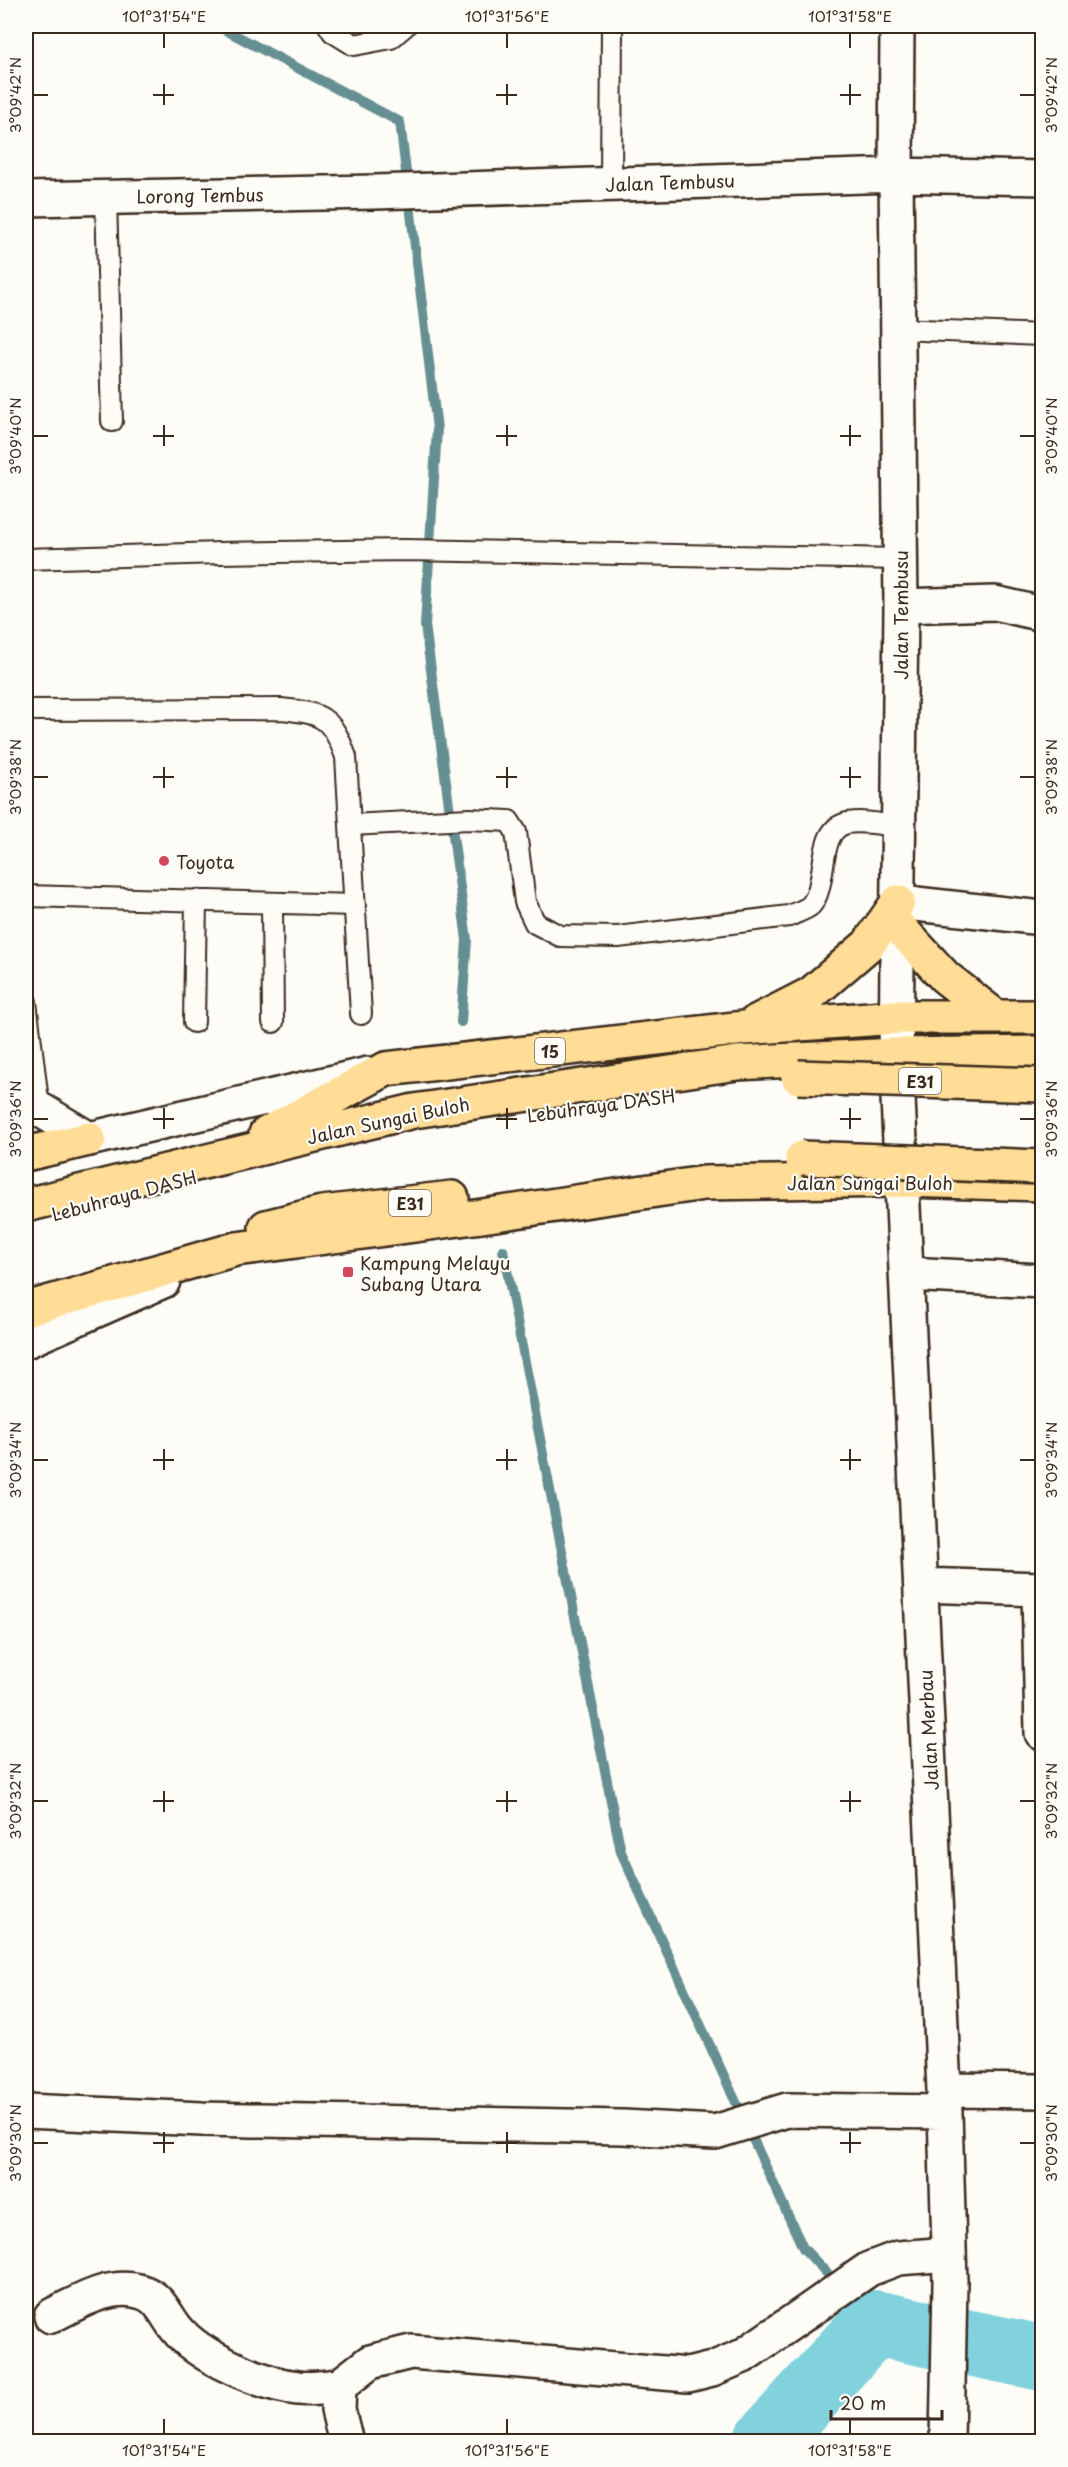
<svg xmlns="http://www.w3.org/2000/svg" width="1068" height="2467" viewBox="0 0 1068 2467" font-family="'Playpen Sans',sans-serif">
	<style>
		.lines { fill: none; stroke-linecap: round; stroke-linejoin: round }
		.stream { stroke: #658f91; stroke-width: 10 }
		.river { stroke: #81d2dd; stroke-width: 66 }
		.lane-casing { stroke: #3b2a1e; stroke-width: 24 }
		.street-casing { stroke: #3b2a1e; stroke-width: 38 }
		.highway-casing { stroke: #3b2a1e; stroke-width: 38 }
		.lane { stroke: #fdfcf7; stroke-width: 20 }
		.street { stroke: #fdfcf7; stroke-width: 33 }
		.highway { stroke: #ffdd96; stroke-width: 33 }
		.highway-bridge-casing { stroke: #3b2a1e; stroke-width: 38; stroke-linecap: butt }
		.highway-bridge { stroke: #ffdd96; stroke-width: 33 }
		.ticks { fill: none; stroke: #3b2a1e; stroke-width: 2 }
		.poi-dot { fill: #d1495b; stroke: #fdfcf7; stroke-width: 2 }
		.labels { text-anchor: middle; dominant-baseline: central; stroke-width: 4.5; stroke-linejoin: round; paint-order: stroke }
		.shield { fill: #fdfcf7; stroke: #75695f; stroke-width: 1.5 }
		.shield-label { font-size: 16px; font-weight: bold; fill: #3b2a1e }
		.street-label { font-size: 18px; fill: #3b2a1e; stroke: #fdfcf7 }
		.poi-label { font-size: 18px; fill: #3b2a1e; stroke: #fdfcf7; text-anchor: start }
		.neatline { fill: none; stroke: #3b2a1e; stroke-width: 2 }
		.ticks-label { font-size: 15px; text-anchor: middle; fill: #3b2a1e }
	</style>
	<rect width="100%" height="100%" fill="#fdfcf7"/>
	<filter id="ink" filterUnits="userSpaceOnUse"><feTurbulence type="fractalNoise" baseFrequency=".0167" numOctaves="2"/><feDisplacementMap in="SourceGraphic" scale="12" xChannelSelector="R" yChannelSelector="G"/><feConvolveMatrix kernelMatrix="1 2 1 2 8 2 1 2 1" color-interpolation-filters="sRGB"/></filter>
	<g filter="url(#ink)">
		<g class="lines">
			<path class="stream" d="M218 26 400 122 437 429 425 625 467 940 461 1022
				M503 1250 621 1852 803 2248 874 2323"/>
			<path class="river" d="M766 2442 874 2323 1042 2358"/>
			<g class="lane-casing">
				<path id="lane" d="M329 26 333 32 354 45 391 38 405 26
					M611 184 612 26
					M106 197 112 421
					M898 329 1042 335
					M26 559 220 553 405 550 901 559
					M26 710 281 709C322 713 332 717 346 757L361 1014
					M350 825 469 819 509 821 516 832 525 902 535 923 560 936 618 937 789 916C795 913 805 910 810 906 829 886 816 833 844 824 857 819 885 825 899 826
					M26 896 355 905
					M272 904 273 1022
					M26 1002 39 1109
					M194 1022 196 900"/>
			</g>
			<g class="street-casing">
				<path id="street" d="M897 26 896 175 901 606 896 1055 945 2112 950 2281 947 2442
					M26 199 375 192 896 175 1042 178
					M901 606 995 603 1042 614
					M898 902 1042 918
					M26 1112 39 1109 89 1139 368 1074
					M907 1274 1042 1281
					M26 1341 163 1281
					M921 1585 1042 1589
					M1039 1589 1042 1733
					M944 2090 1042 2091
					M26 2111 202 2119 623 2127 715 2132 787 2110 945 2112
					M51 2316C79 2302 110 2282 142 2292 160 2297 166 2316 176 2328 198 2357 262 2384 298 2388 311 2390 326 2387 339 2386
					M346 2442 338 2410 339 2386 370 2362 411 2352 688 2375 712 2369 743 2356 869 2269 898 2258 949 2254"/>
			</g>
			<g class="highway-casing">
				<path id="highway" d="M898 926 945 977 996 1017
					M756 1022 811 994 868 945 898 902
					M266 1134 386 1069 744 1028 897 1017H1042
					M26 1154 89 1139
					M26 1205 414 1111 737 1063 896 1055 1042 1053
					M266 1227 322 1213 452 1198
					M26 1309 236 1249 482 1216 704 1183 903 1180 1042 1184"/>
			</g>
			<use href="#lane" class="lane"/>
			<use href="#street" class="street"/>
			<use href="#highway" class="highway"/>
			<g class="highway-bridge-casing">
				<path id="highway-bridge" d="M798 1077 1042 1085
					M802 1158 1042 1167"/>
			</g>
			<use href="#highway-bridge" class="highway-bridge"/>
		</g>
	</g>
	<path class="ticks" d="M164 33V48M507 33V48M850 33V48M164 84V105M507 84V105M850 84V105M33 95H48M153 95H174M496 95H517M840 95H861M1020 95H1035M164 425V446M507 425V446M850 425V446M33 436H48M153 436H174M496 436H517M840 436H861M1020 436H1035M164 767V788M507 767V788M850 767V788M33 777H48M153 777H174M496 777H517M840 777H861M1020 777H1035M164 1108V1129M507 1108V1129M850 1108V1129M33 1119H48M153 1119H174M496 1119H517M840 1119H861M1020 1119H1035M164 1449V1470M507 1449V1470M850 1449V1470M33 1460H48M153 1460H174M496 1460H517M840 1460H861M1020 1460H1035M164 1791V1812M507 1791V1812M850 1791V1812M33 1801H48M153 1801H174M496 1801H517M840 1801H861M1020 1801H1035M164 2132V2153M507 2132V2153M850 2132V2153M33 2143H48M153 2143H174M496 2143H517M840 2143H861M1020 2143H1035M164 2419V2434M507 2419V2434M850 2419V2434"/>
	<g class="poi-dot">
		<circle cx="164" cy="861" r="6"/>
		<rect x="342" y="1266" width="12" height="12" rx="3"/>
	</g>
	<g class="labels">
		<g class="shield">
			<rect x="535" y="1038" width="30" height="26" rx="4.5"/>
			<rect x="899" y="1068" width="42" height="26" rx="4.5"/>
			<rect x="389" y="1190" width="42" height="26" rx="4.5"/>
		</g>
		<g class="shield-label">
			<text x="550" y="1051">15</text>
			<text x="920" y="1081">E31</text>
			<text x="410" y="1203">E31</text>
		</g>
		<g class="street-label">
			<text transform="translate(670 182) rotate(-2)">Jalan Tembusu</text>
			<text transform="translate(200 195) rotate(-1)">Lorong Tembus</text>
			<text transform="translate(900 615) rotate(-90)">Jalan Tembusu</text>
			<text transform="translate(601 1105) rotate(-8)">Lebuhraya DASH</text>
			<text transform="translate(388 1120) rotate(-12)">Jalan Sungai Buloh</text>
			<text x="870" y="1182">Jalan Sungai Buloh</text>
			<text transform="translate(124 1195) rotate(-15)">Lebuhraya DASH</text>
			<text transform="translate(928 1730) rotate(-93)">Jalan Merbau</text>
		</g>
		<g class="poi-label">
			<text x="176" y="861">Toyota</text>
			<text x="360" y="1262">Kampung Melayu<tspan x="360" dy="21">Subang Utara</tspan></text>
		</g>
	</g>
	<rect width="1068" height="2467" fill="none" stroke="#fdfcf7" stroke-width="66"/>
	<path d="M831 2410v9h111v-9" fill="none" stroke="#3b2a1e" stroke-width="3"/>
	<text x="840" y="2410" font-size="18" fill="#3b2a1e" stroke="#fdfcf7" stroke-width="4.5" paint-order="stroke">20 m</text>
	<rect x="33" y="33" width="1002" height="2401" class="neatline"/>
	<g class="ticks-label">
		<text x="164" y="22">101°31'54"E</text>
		<text x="507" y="22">101°31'56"E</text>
		<text x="850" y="22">101°31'58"E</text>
		<text transform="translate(16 95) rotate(-90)" y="5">3°09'42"N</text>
		<text transform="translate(1052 95) rotate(-90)" y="5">3°09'42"N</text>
		<text transform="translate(16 436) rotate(-90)" y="5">3°09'40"N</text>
		<text transform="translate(1052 436) rotate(-90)" y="5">3°09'40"N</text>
		<text transform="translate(16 777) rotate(-90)" y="5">3°09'38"N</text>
		<text transform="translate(1052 777) rotate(-90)" y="5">3°09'38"N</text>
		<text transform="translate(16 1119) rotate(-90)" y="5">3°09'36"N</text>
		<text transform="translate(1052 1119) rotate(-90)" y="5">3°09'36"N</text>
		<text transform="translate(16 1460) rotate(-90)" y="5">3°09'34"N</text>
		<text transform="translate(1052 1460) rotate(-90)" y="5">3°09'34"N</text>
		<text transform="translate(16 1801) rotate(-90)" y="5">3°09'32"N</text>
		<text transform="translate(1052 1801) rotate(-90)" y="5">3°09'32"N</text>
		<text transform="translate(16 2143) rotate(-90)" y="5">3°09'30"N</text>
		<text transform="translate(1052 2143) rotate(-90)" y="5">3°09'30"N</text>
		<text x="164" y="2456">101°31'54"E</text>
		<text x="507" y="2456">101°31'56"E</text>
		<text x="850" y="2456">101°31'58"E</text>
	</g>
</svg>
